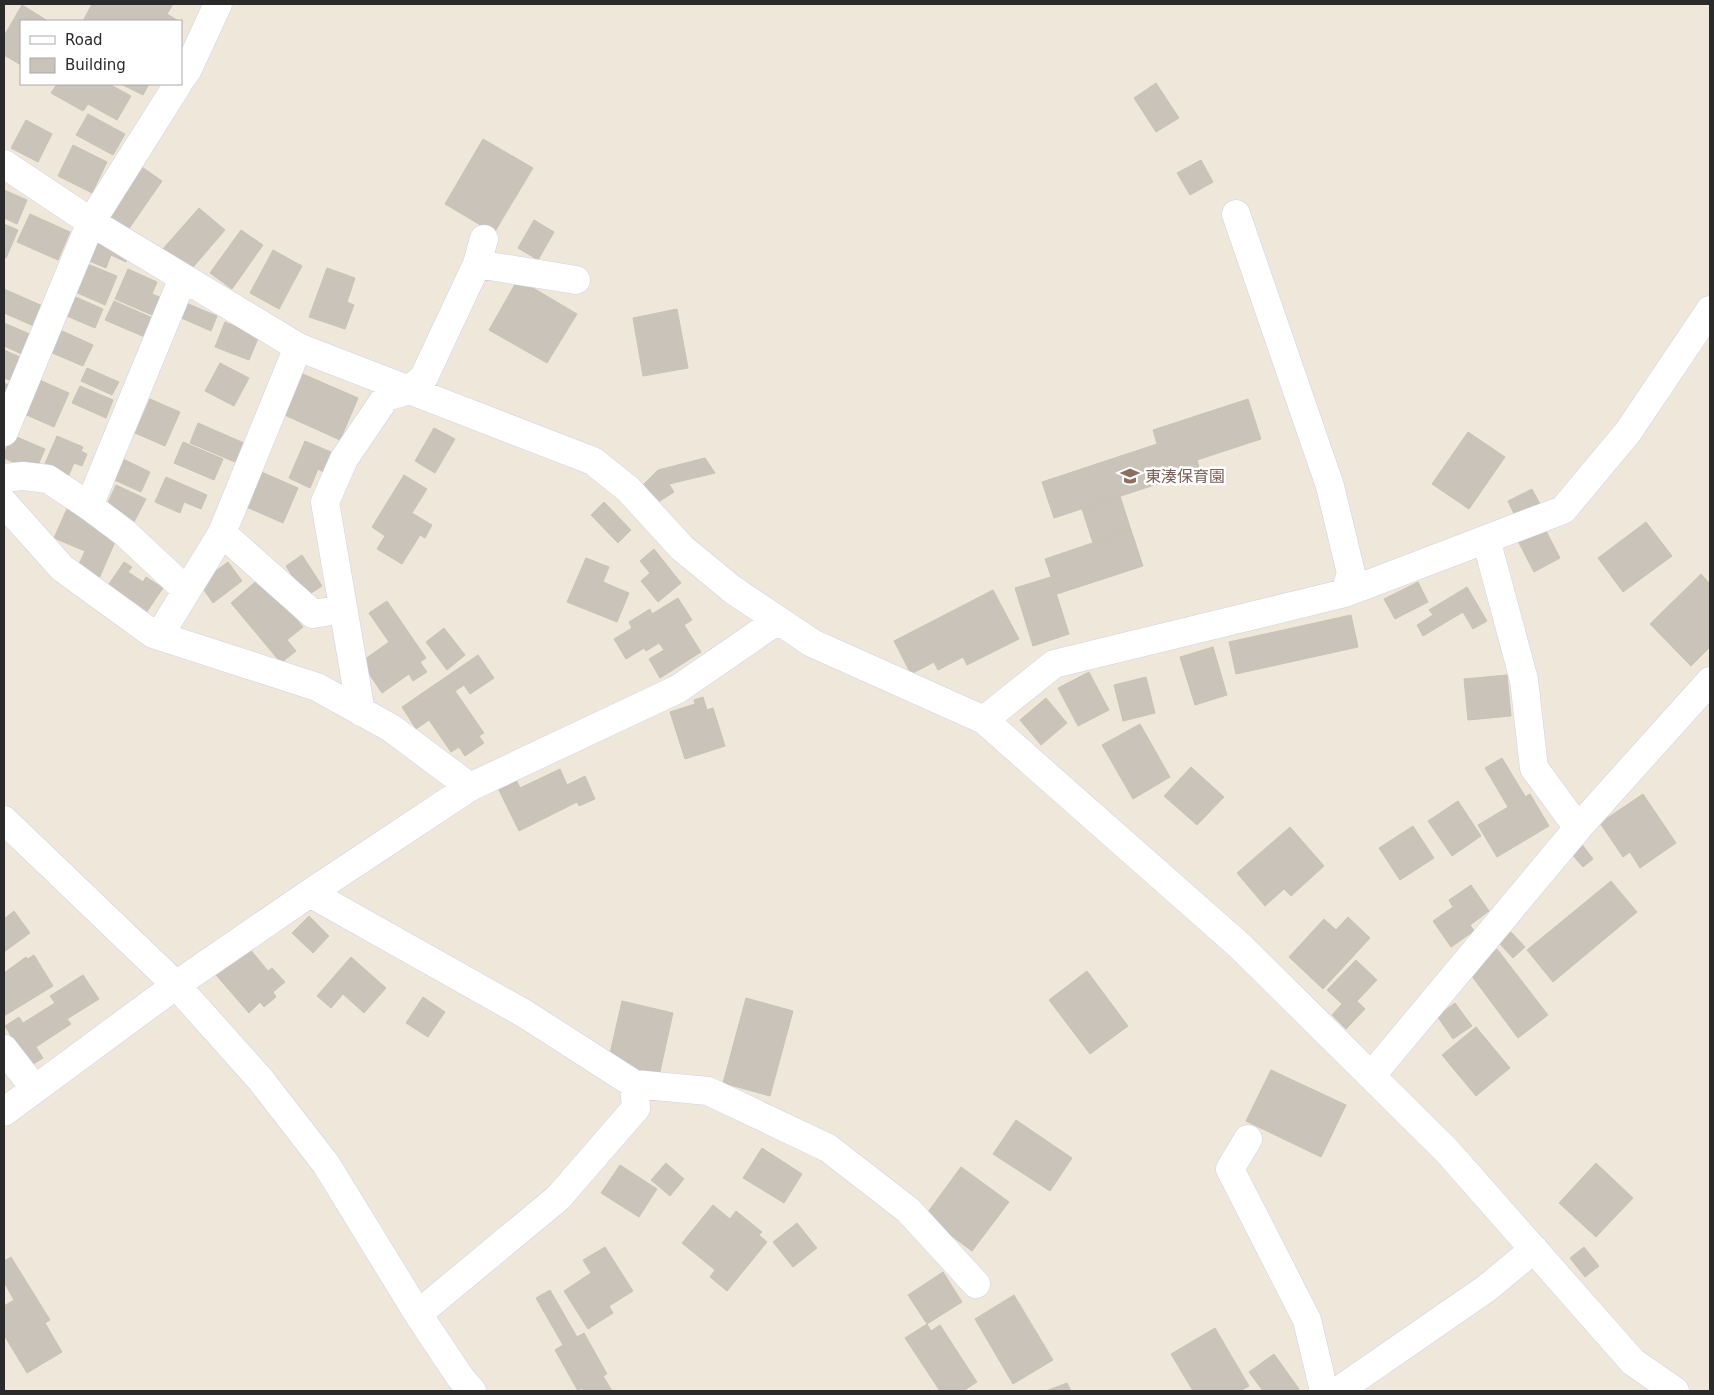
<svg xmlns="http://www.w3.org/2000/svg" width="1714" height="1395" viewBox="0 0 1714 1395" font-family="'DejaVu Sans','Noto Sans JP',sans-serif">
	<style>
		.building { fill: #c9c3ba; stroke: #c9c3b4 }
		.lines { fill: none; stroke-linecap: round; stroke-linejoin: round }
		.minor-casing { stroke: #cfd2e5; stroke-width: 29 }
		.minor { stroke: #fff; stroke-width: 28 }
		.labels { text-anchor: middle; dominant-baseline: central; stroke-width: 5; stroke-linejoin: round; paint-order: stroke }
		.education-label { font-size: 16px; fill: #785e54; stroke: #fff; text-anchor: start }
	</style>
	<rect width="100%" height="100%" fill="#eee7da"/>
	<path class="building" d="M92 4H173L167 14 177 20 83 21Z
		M22 5 48 21H21V65L4 55V36Z
		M1156 83 1179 118 1156 132 1134 98Z
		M57 84H85L88 85V84H109L131 96 117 120 88 104 83 111 51 93Z
		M121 84H149L143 95Z
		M88 114 125 134 113 155 76 135Z
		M26 120 52 134 38 162 11 148Z
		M483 139 533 168 494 233 445 204Z
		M73 145 107 162 92 193 58 176Z
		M1201 160 1213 182 1190 195 1177 173Z
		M136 163 162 181 126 233 100 216Z
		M4 190 27 200 17 224 4 218Z
		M199 208 225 230 188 273 162 250Z
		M30 214 70 232 58 260 17 242Z
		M534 220 554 232 538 260 518 248Z
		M4 224 18 230 6 258 4 257Z
		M241 230 263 245 232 289 210 273Z
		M94 242 129 256 126 262 111 255 106 268 87 260Z
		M273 250 302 266 279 309 250 293Z
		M85 263 117 276 105 305 73 291Z
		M327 268 355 278 347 302 354 305 345 329 309 317Z
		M128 269 157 282 152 294 167 300 159 318 115 299Z
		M518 279 577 314 547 363 489 330Z
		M4 289 45 307 36 327 4 313Z
		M71 295 103 309 95 328 62 314Z
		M179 300 217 316 211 331 172 314Z
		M114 301 155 319 147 338 105 320Z
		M677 309 688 368 643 376 633 318Z
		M225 322 259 336 249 360 215 347Z
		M4 323 32 335 24 355 4 346Z
		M60 330 93 345 83 366 50 352Z
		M4 350 20 357 10 380 4 378Z
		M220 363 249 378 234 406 205 391Z
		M87 368 119 382 112 395 81 381Z
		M296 371 358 398 340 440 278 412Z
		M35 378 69 393 54 427 20 412Z
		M4 383 8 385 4 395Z
		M80 386 113 400 106 418 72 403Z
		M150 399 180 412 165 446 135 433Z
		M1248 399 1261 439 1197 460 1200 470 1054 518 1042 482 1157 444 1153 430Z
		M198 423 244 443 235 462 190 443Z
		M434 428 455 439 435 473 415 461Z
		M1468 432 1505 457 1469 509 1432 484Z
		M12 435 45 449 35 472 4 458V454Z
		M57 436 83 447 81 451 87 454 82 466 74 463 68 477 44 466Z
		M305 441 338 455 329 475 318 469 310 488 289 478Z
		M183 442 223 459 214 480 174 463Z
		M119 457 150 472 141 492 110 478Z
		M705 458 715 473 669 484 674 492 652 506 642 486 658 470Z
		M259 471 298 488 283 523 244 506Z
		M404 475 427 489 412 513 432 525 425 538 420 535 402 564 377 549 385 536 372 527Z
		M166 477 207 495 201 509 184 502 180 513 155 502Z
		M116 485 146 499 134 522 105 509Z
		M1532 489 1540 504 1515 516 1508 501Z
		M1120 496 1131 530 1093 543 1082 509Z
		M70 502 83 508 79 518 118 535 97 583 75 573 85 551 54 538Z
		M604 502 631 530 618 543 591 515Z
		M1646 522 1672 556 1623 592 1598 558Z
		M1544 527 1560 558 1534 572 1518 541Z
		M1131 530 1143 566 1057 594 1045 559Z
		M654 549 681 583 658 602 641 581 650 573 640 561Z
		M302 555 322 586 305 597 286 566Z
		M586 558 609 567 603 582 629 593 617 622 567 602Z
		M124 562 132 567 128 572 143 582 146 577 163 588 146 613 107 587Z
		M228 562 242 581 213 603 199 583Z
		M1701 574 1710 584V647L1691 666 1650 624Z
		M261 577 303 627 287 640 296 651 281 663 231 603Z
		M1051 577 1069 634 1033 646 1015 588Z
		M1418 582 1428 602 1395 619 1384 599Z
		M1467 587 1487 621 1473 629 1463 612 1423 636 1417 625 1433 615 1429 610Z
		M993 590 1019 639 967 665 963 657 938 670 934 662 911 674 894 641Z
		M678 598 692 620 684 625 701 652 660 678 649 659 664 650 659 643 646 651 644 648 626 659 614 639 632 628 629 622 650 609 652 614Z
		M387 601 426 658 420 662 427 672 413 681 409 674 382 693 361 662 389 642 369 613Z
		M1351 615 1358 647 1236 674 1229 642Z
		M444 628 465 655 447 670 426 642Z
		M1213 647 1227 695 1195 705 1180 657Z
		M478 655 494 678 470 694 464 685 455 691 484 733 479 736 484 743 465 756 459 747 451 752 429 720 416 729 402 707Z
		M1089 672 1109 710 1078 726 1058 688Z
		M1507 675 1511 716 1468 720 1464 679Z
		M1146 677 1155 713 1123 721 1114 685Z
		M703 697 707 710 713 708 725 746 685 759 670 712 695 704 694 700Z
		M1046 698 1067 723 1041 745 1020 720Z
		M1140 724 1170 777 1133 799 1102 745Z
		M1502 758 1525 796 1508 807 1485 768Z
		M1191 767 1224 797 1197 825 1164 796Z
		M560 769 567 785 585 776 595 799 579 806 577 802 519 831 495 782 513 773 520 788Z
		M1530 794 1549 826 1497 857 1478 825Z
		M1643 794 1676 843 1640 868 1630 852 1623 857 1600 823Z
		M1458 801 1481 836 1452 856 1428 821Z
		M1413 826 1434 858 1400 880 1379 848Z
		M1290 827 1324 866 1291 896 1284 889 1265 906 1237 873Z
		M1581 843 1593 859 1583 867 1570 852Z
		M1611 881 1637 912 1553 982 1527 950Z
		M1471 885 1489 911 1470 925 1474 931 1451 947 1433 921 1453 907 1449 900Z
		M14 911 30 933 4 952V919Z
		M309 916 329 936 313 953 292 933Z
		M1348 917 1370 938 1323 989 1289 957 1324 919 1336 930Z
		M1511 932 1525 947 1513 958 1499 943Z
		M249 948 268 971 272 968 285 982 273 992 276 997 264 1007 260 1002 249 1013 216 975Z
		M1497 949 1548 1015 1518 1038 1468 971Z
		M34 955 53 986 4 1016V974Z
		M26 957 44 981 7 1008 4 1003V973Z
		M351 957 386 988 364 1013 343 994 331 1008 317 996Z
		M1356 960 1377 980 1357 1001 1365 1009 1346 1029 1332 1015 1342 1004 1327 990Z
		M1087 971 1128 1026 1090 1054 1049 1000Z
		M83 975 99 999 67 1019 71 1024 36 1047 43 1058 30 1066 5 1026 19 1017 23 1023 55 1003 50 996Z
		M423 997 445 1012 428 1037 406 1023Z
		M746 998 793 1011 770 1096 723 1083Z
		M622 1001 673 1013 659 1076 625 1069 626 1062 609 1058Z
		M1455 1003 1472 1026 1453 1039 1437 1016Z
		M1476 1027 1510 1068 1476 1096 1442 1055Z
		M1271 1070 1346 1105 1321 1157 1246 1121Z
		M1016 1120 1072 1158 1050 1191 993 1154Z
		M762 1148 802 1174 784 1203 743 1178Z
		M666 1163 684 1179 670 1196 651 1180Z
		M1596 1163 1633 1198 1596 1237 1559 1203Z
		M620 1165 657 1189 639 1217 601 1193Z
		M961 1167 1009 1202 972 1251 925 1216Z
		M713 1205 730 1219 736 1211 762 1232 759 1235 767 1242 727 1291 710 1277 715 1270 682 1243Z
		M797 1223 817 1248 793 1267 773 1242Z
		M605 1247 633 1291 609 1306 613 1313 588 1329 564 1291 591 1273 583 1260Z
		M1584 1247 1599 1266 1585 1277 1570 1258Z
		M11 1257 50 1320 45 1323 62 1352 27 1373 4 1335V1306L14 1300 4 1282V1261Z
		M943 1272 962 1302 927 1324 908 1295Z
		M550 1290 577 1337 584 1333 607 1374 603 1376 612 1391H584L582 1388 578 1391 555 1350 563 1345 536 1298Z
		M1014 1295 1053 1360 1013 1384 975 1319Z
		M927 1324 931 1331 940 1325 977 1382 963 1391H940L905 1338Z
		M1215 1328 1249 1386 1240 1391H1193L1171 1354Z
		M1274 1354 1299 1389 1296 1391H1263L1249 1372Z
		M1067 1383 1071 1391H1046Z"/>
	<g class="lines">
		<g class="minor-casing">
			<path id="minor" d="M181 79 188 69 218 4
				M4 164 91 222 298 347 593 461 628 489 682 548 733 590 812 643 984 720 1240 946 1447 1151 1633 1362 1675 1391
				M1236 214 1330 486 1351 573 1345 593
				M477 264 576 280
				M4 432 91 222 178 84
				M4 478 23 476 48 479 89 506 125 533 186 590
				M4 503 62 568 153 634 317 687 391 728 470 787
				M89 506 183 278
				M222 533 313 614 343 609
				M1486 539 1524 680 1534 768 1578 828
				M159 636 222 533 298 347
				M361 712 325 502 344 459 386 397 409 390 424 377 477 264 484 239
				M984 720 1054 664 1345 593 1563 510 1628 432 1710 310
				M4 820 176 985 260 1079 326 1164 418 1314 460 1377 472 1391
				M310 893 525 1014 634 1084 636 1108 558 1198 418 1314
				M4 1049 35 1089
				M1371 1076 1578 828 1710 681
				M634 1084 708 1091 828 1148 908 1210 976 1284
				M4 1112 176 985 310 893 470 787 678 689 778 620
				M1248 1139 1230 1169 1307 1320 1324 1391
				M1338 1391 1487 1288 1534 1249"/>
		</g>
		<use href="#minor" class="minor"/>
	</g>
	<defs>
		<g id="school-bare" transform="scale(1.5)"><path d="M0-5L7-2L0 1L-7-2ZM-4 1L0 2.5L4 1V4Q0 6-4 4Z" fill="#8d6e63" stroke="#fff" stroke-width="2.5" paint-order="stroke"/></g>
	</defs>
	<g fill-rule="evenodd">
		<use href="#school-bare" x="1130" y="476"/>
	</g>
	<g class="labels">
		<g class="education-label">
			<text x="1145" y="476">東湊保育園</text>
		</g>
	</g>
	<rect width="1714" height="1395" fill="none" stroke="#2a2a2a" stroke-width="10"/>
	<rect x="20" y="20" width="162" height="65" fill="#ffffff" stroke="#aaaaaa"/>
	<rect x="30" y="36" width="25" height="8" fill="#ffffff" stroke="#aaaaaa"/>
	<text x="65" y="45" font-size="15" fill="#2a2a2a">Road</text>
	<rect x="30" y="58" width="25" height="15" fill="#c9c3ba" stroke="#aaaaaa"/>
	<text x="65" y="70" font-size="15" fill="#2a2a2a">Building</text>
</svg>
